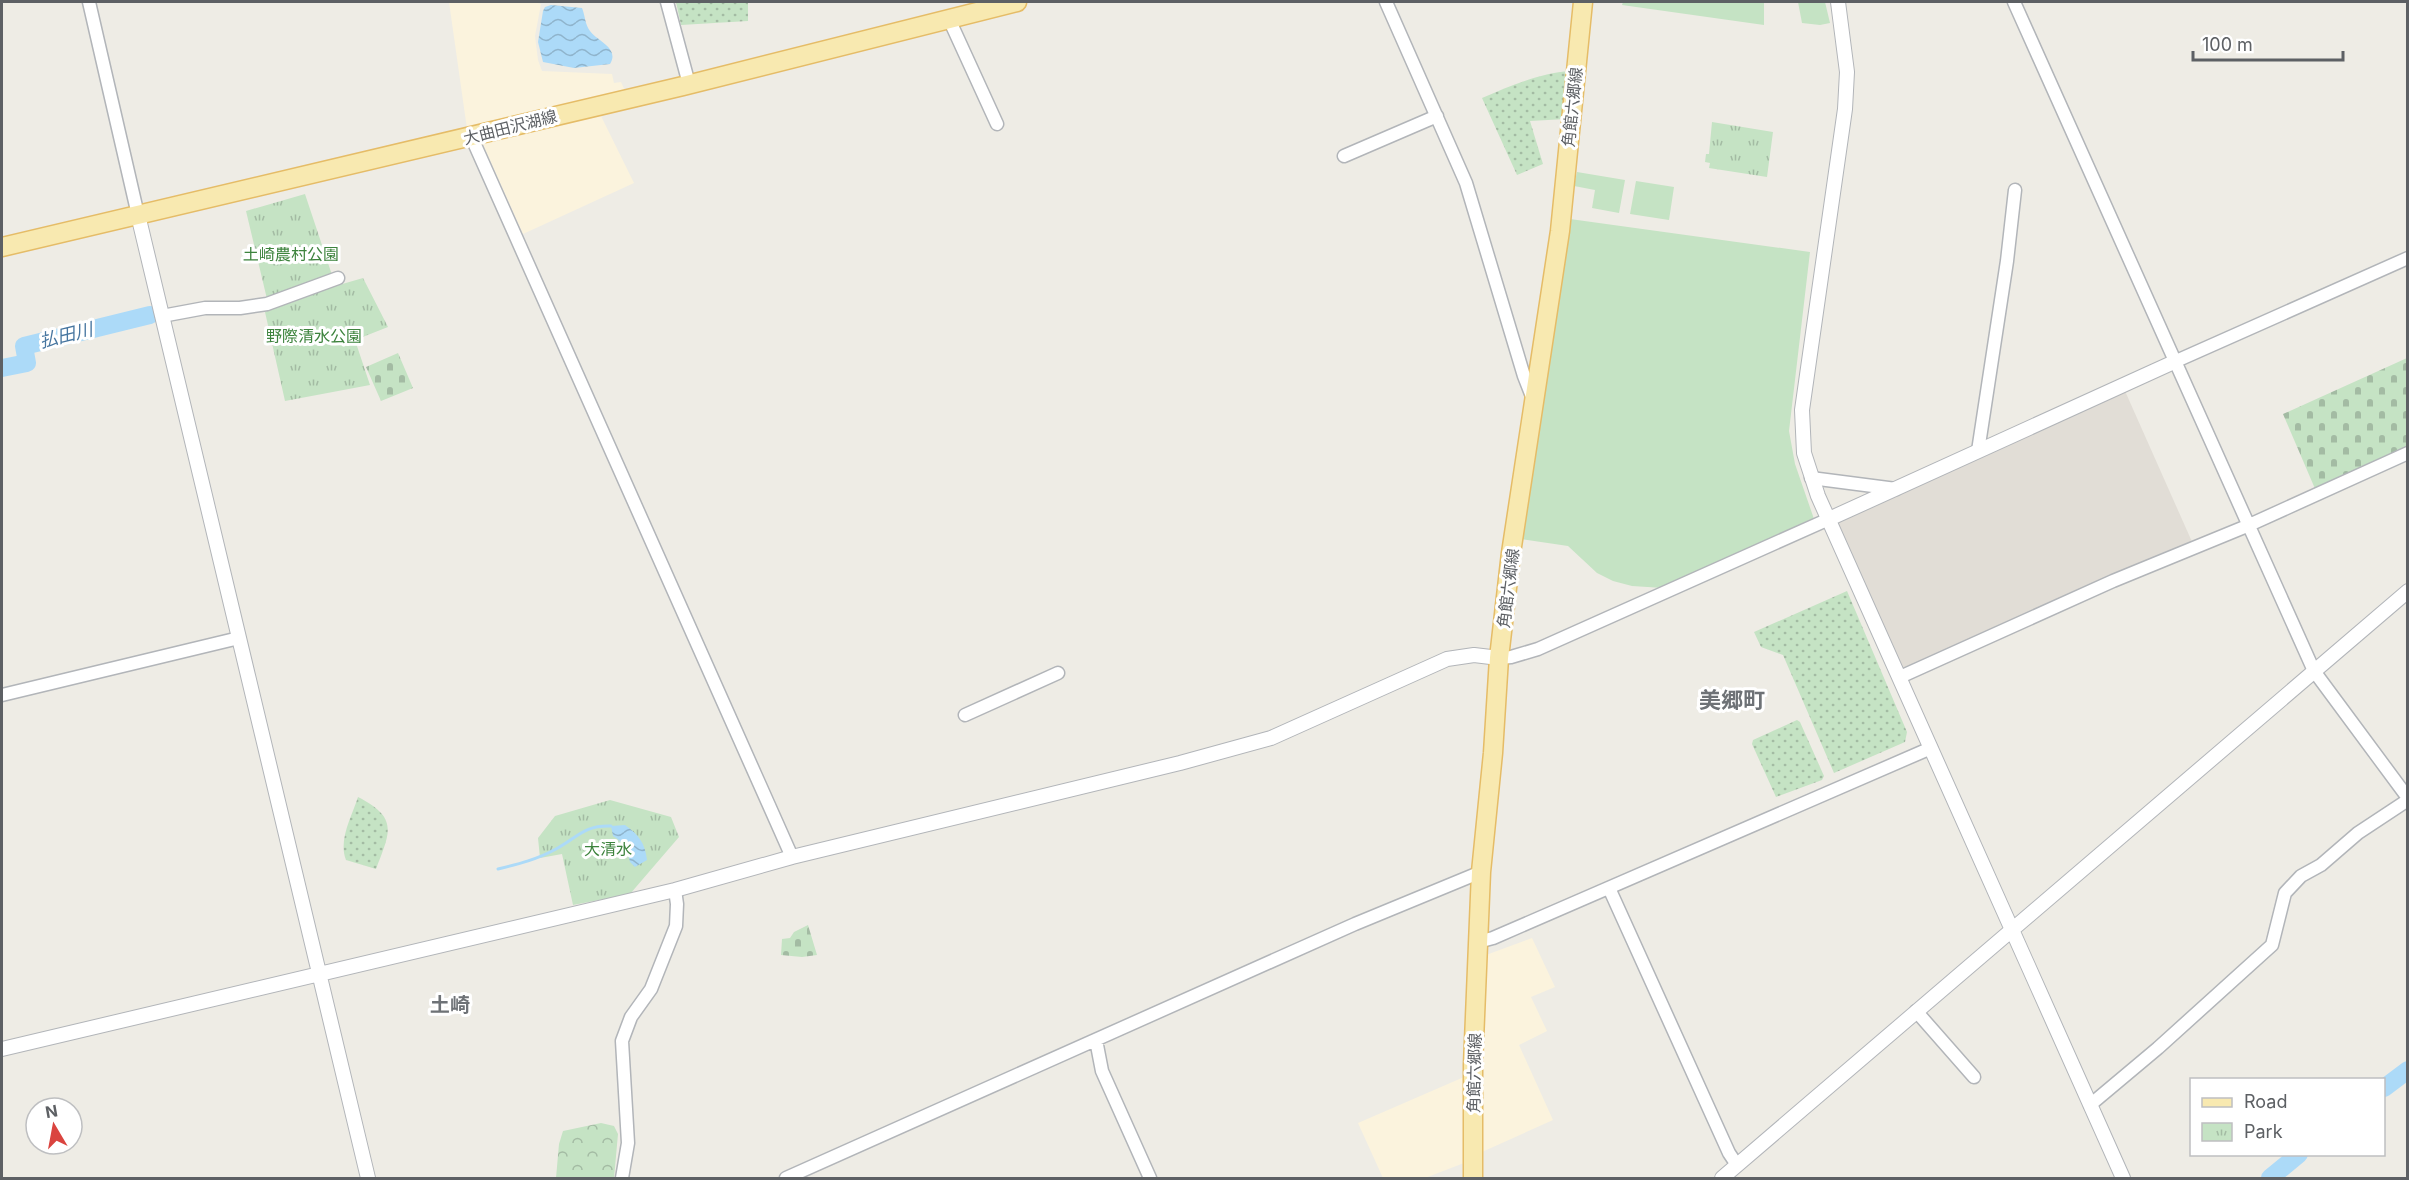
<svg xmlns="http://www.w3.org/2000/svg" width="2409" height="1180" viewBox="0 0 2409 1180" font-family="Inter,'Noto Sans JP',sans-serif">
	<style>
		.commercial { fill: #fbf3dd }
		.education { fill: #e1ddd6 }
		.grass { fill: url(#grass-dots) }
		.forest { fill: url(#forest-crowns) }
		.cemetery { fill: url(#cemetery-stones) }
		.park { fill: url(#park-tufts) }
		.garden { fill: #c5e3c4 }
		.water { fill: url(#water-waves) }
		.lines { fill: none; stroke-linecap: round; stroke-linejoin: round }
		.stream { stroke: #acdaf8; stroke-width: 3 }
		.river { stroke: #acdaf8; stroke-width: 18 }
		.minor-casing { stroke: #b2b5b9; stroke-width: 15 }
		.tertiary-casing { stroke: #b2b5b9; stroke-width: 16 }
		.primary-casing { stroke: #e5bc67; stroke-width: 21 }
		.minor { stroke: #fff; stroke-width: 12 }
		.tertiary { stroke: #fff; stroke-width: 14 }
		.primary { stroke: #f8e9b0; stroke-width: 18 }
		.labels { text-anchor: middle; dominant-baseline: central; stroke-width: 6; stroke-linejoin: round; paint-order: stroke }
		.street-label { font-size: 16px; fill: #5d6064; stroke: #fff }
		.park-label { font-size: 16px; fill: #3d833d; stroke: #fff }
		.water-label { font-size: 18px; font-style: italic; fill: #4776a0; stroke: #fff }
		.quarter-label { font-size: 20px; font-weight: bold; fill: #6e7276; stroke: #fff }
		.district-label { font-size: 22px; font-weight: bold; fill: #6e7276; stroke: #fff }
	</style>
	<defs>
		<pattern id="grass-dots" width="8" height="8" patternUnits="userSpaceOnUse" patternTransform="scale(1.5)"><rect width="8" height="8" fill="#c5e3c4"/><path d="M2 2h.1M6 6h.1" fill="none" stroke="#a3bba3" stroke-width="1.8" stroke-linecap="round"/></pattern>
		<pattern id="forest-crowns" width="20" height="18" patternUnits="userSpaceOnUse" patternTransform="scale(1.5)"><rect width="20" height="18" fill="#c5e3c4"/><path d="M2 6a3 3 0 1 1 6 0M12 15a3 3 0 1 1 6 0" fill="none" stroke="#a3bba3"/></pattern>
		<pattern id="cemetery-stones" width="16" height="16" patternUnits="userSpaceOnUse" patternTransform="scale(1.5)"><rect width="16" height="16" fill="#c5e3c4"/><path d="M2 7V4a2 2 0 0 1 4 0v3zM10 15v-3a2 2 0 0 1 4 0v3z" fill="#a3bba3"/></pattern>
		<pattern id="park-tufts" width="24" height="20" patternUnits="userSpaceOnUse" patternTransform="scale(1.5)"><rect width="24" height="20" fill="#c5e3c4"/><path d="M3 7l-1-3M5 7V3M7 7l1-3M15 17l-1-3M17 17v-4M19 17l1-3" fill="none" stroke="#a3bba3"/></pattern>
		<pattern id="water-waves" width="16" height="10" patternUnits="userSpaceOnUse" patternTransform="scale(1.5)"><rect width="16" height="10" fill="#acdaf8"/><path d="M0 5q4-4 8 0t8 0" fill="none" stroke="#8fb4cc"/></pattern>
	</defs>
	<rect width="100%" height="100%" fill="#eeece5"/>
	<path class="commercial" d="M449 2H535L541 4 535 36 538 60 542 71 612 74 614 83 621 82 627 95 467 129Z
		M601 116 634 183 523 234 482 142Z
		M1532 938 1555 987 1531 997 1547 1031 1519 1045 1553 1120 1482 1152 1486 955Z
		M1464 1077V1163L1425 1178H1383L1358 1123Z"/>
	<path class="education" d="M2125 391 2193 544 1903 672 1834 520Z"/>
	<path class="grass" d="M676 2H748V21L681 25Z
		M1570 71 1566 119 1530 121 1543 164 1517 175 1482 98C1510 86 1540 73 1570 71Z
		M1847 591 1907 732 1905 742 1834 773 1783 655 1761 647 1754 632Z
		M1797 720 1800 722 1824 776 1822 780 1776 797 1752 744 1753 740Z
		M358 797C399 818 390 832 376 869L346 860C338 840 352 816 358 797Z"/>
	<path class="forest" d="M601 1123 614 1126 618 1134 614 1178H556L559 1144 563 1131Z"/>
	<path class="cemetery" d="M398 353 413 388 381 401 366 367Z
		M2407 358V450L2316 491 2283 414Z
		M808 925 817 955 802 957 781 955 782 939 790 938 794 932Z"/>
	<path class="park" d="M1712 122 1773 132 1767 177 1709 168 1710 163 1705 162 1706 154H1709Z
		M305 194 332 275 267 299 246 211Z
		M363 278 388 327 355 340 370 385 285 401 265 312 308 294Z
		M610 800 671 817 679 837 630 894 573 905 562 854 540 858 538 838 555 816Z"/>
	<path class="garden" d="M1623 2H1764V25L1622 5Z
		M1798 2H1825L1830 23 1820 25 1802 23Z
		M1577 172 1625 180 1619 213 1592 208 1595 190 1574 186Z
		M1636 181 1674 187 1669 220 1630 214Z
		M1570 219 1810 252 1789 431 1795 464 1814 519 1663 588 1632 586 1613 581 1597 573 1568 546 1521 539Z"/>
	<path class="water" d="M551 5 582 8C585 15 585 25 590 31 597 41 620 48 610 64L574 68 543 62 538 42 543 11 545 7Z
		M625 825C639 835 645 843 647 860L635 867 630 862C628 851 624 842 613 836L611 826Z"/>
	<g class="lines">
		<path class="stream" d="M498 869C519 864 538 859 556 849 578 837 584 825 611 826"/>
		<path class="river" d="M2 368 27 363 24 346 150 315
			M2384 1088 2408 1070
			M2270 1178 2299 1154"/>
		<g class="minor-casing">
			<path id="minor" d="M89 2 138 215
				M667 2 689 84
				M1386 2 1466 183 1524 376 1533 399
				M2014 2 2314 671 2408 798
				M949 19 997 124
				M471 136 792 857
				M1344 156 1437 116
				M162 316 205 308H240L267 304 338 278
				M2174 362 2408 258
				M1978 451 2007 261 2015 190
				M1811 478 1896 489
				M1499 658 1511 657 1538 649 1829 519
				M1900 677 2113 581 2247 526 2408 453
				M2 695 239 638
				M965 715 1058 673
				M1609 888 1729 1153 1737 1165
				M1478 942 1493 938 1931 748
				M1916 1011 1974 1077
				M1096 1040 1102 1071 1150 1178
				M2090 1105 2158 1048 2272 945 2285 893 2301 876 2321 865 2358 833 2408 800
				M622 1178 628 1143 622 1041 631 1017 651 989 676 926 677 904 675 890
				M786 1178 1355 924 1481 872"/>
		</g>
		<g class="tertiary-casing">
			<path id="tertiary" d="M1838 2 1847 72 1845 109 1802 410 1804 453 1818 496 2123 1178
				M138 215 368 1178
				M1829 519 2174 362
				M2 1049 675 890 792 857 1180 763 1271 738 1447 659 1474 655 1499 658
				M1722 1178 2408 591"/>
		</g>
		<g class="primary-casing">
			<path id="primary" d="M2 247 683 86 1017 2
				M1473 1178V1065L1481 872 1493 753 1499 658 1511 553 1560 231 1583 2"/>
		</g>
		<use href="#minor" class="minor"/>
		<use href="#tertiary" class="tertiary"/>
		<use href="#primary" class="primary"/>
	</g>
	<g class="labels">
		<g class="street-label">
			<text transform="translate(1572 107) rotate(-84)">角館六郷線</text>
			<text transform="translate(510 127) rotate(-14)">大曲田沢湖線</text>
			<text transform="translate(1508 588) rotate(-83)">角館六郷線</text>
			<text transform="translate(1474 1073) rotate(-89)">角館六郷線</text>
		</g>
		<g class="park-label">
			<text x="291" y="254">土崎農村公園</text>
			<text x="314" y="336">野際清水公園</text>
			<text x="608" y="849">大清水</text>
		</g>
		<g class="water-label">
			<text transform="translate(66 335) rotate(-14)">払田川</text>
		</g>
		<g class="quarter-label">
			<text x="450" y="1005">土崎</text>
		</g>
		<g class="district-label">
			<text x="1732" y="700">美郷町</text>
		</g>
	</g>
	<rect width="2409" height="1180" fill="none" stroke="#5d6064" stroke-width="6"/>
	<rect x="2190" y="1078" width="195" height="78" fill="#ffffff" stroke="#bebfc1" stroke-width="1.5"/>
	<rect x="2202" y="1098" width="30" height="9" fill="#f8e9b0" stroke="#bebfc1" stroke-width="1.5"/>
	<text x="2244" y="1108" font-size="18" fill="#5d6064">Road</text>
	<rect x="2202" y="1123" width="30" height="18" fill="url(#park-tufts)" stroke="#bebfc1" stroke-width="1.5"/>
	<text x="2244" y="1138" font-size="18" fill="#5d6064">Park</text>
	<g transform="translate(54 1126) rotate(350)"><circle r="28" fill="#ffffff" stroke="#bebfc1" stroke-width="1.5"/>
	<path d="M0-4.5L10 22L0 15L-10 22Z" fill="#da443f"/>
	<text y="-9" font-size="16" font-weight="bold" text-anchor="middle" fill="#5d6064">N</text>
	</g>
	<path d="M2193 51v9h150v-9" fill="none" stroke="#5d6064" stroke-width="3"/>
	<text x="2202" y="51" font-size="18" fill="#5d6064" stroke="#ffffff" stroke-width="4.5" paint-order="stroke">100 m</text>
</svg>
